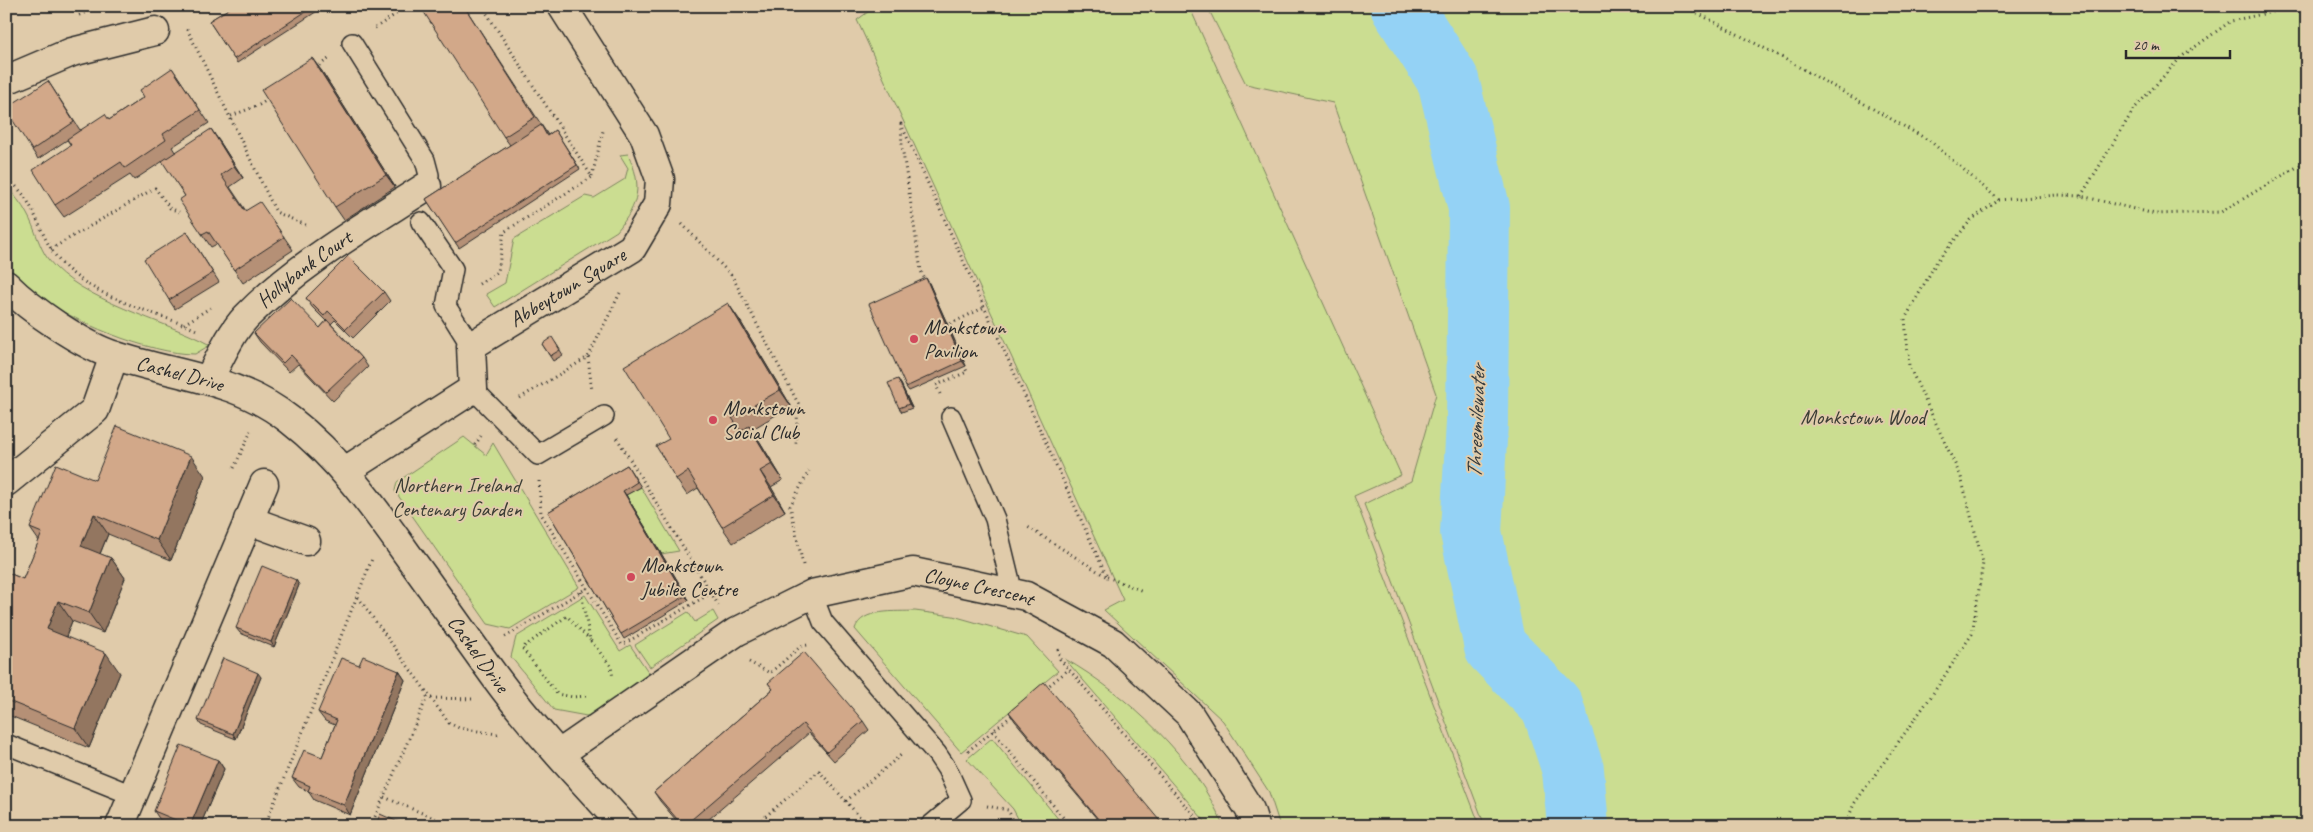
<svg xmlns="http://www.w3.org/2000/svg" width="2313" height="832" viewBox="0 0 2313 832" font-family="Caveat,sans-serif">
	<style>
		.green { fill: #cbdd91; stroke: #7b845e }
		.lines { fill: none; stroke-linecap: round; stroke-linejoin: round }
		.river { stroke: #94d2f5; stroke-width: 62 }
		.service-casing { stroke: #2b2b2b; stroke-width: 22 }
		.minor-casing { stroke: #2b2b2b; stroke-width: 31 }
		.path { stroke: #2b2b2b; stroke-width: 3; stroke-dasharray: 1 4; stroke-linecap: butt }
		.service { stroke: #e0cbaa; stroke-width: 19 }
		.minor { stroke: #e0cbaa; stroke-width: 28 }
		.wall { fill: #b59076; stroke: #2b2b2b }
		.shaded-wall { fill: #937660; stroke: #2b2b2b }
		.building { fill: #d2a889; stroke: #2b2b2b }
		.poi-dot { fill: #d1495b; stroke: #e0cbaa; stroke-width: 2 }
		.labels { text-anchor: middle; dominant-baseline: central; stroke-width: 4; stroke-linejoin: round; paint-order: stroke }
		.street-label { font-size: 21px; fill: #2b2b2b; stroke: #e0cbaa }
		.poi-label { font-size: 21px; fill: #2b2b2b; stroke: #e0cbaa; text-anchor: start }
		.park-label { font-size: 21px; fill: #3b3d35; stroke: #e0cbaa }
		.water-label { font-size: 22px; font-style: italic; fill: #363c3f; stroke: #e0cbaa }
	</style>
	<rect width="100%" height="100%" fill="#e0cbaa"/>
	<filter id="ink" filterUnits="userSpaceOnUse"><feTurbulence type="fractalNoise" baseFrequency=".02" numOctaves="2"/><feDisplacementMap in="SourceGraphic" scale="10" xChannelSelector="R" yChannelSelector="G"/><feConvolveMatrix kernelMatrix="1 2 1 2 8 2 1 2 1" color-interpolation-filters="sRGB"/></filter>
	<g filter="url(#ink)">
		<path class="green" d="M876 6H1189L1401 475 1354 496 1480 826H1280L1269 792 1223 721 1104 610 1123 600 857 20Z
			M1207 6H2307V826H1485L1364 504 1411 481 1436 394 1333 103 1246 84Z
			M628 154C643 186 639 204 617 231L495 307 486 294 505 283 514 239 585 196 594 198 625 179 628 168 620 155Z
			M6 186C14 195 22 204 27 214 35 228 39 247 48 259 80 301 165 320 210 345L195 354C149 354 70 321 34 293 24 285 15 274 6 266Z
			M464 437 486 455 493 443 579 587 510 629 488 624 395 491 397 482Z
			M641 487 679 551 661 554 626 495Z
			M585 595 620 651 630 645 649 673 592 717 554 710 511 657 516 637Z
			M713 611 718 620 650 667 635 645 688 612 695 622Z
			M915 611 953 616 1027 637 1058 671 961 752 855 629C861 608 897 612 915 611Z
			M1065 659C1125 693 1199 761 1223 826H1209Z
			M992 738 1064 826H1022L1013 809 967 759Z"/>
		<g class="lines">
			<path class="river" d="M1401 6 1448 80 1479 208 1477 422 1471 532 1495 647 1552 706 1573 770 1578 826"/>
			<g class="service-casing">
				<path id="service" d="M352 43 425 160 429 175 427 186
					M421 222 453 269 446 306 471 346
					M473 389 538 455 604 416
					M951 417 995 519 1010 581 1007 592
					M812 594 823 622 937 754 947 769 961 800 930 826
					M6 744 132 795"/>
			</g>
			<g class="minor-casing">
				<g id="minor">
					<path d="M6 80 72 52 155 31"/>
					<path id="s1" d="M6 285C31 310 83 346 116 356 177 376 237 378 290 420 337 456 373 506 407 554 437 595 466 637 496 678 535 731 580 778 624 826"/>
					<path id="s2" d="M209 379C220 358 230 334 246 317 298 264 365 226 427 186"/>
					<path id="s3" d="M345 471 473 389 471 346 632 248 658 204 660 179 644 135 562 6"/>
					<path d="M6 482 95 410 114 356"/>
					<path d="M248 520 306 541"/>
					<path id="s4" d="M559 754 736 632 812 594 913 572 1026 596 1113 643 1189 714 1250 810 1255 826"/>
					<path d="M120 826 264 484"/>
				</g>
			</g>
			<path class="path" d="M1274 6H1275
				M1684 6 1783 58 1930 141 1999 200
				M79 15 101 6
				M375 28 408 6
				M187 29 276 212 308 226
				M315 68 330 58
				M231 116 259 105 270 98
				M6 175C13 184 23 192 28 202 39 221 44 241 58 259 90 298 154 311 199 331
				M592 176 603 131
				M2081 196 2134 109 2181 57 2231 21 2299 6
				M682 224 732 276 798 403 796 445
				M51 249 155 188 170 208 179 212
				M926 282 921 271 902 146 901 124 1107 577 1026 526
				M479 284 498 272 504 232 592 177 482 6
				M184 324 210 308
				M946 326 985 307
				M588 357 592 391
				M940 394 936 385 967 372 964 365
				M520 398 588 357 620 293
				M617 438 719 606
				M475 445 481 436
				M234 468 251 431
				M539 481 541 514 622 645 711 593
				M803 565 790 506 809 471
				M1107 577 1143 591
				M581 592 590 640 611 666 613 678
				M358 597 449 723 459 728 497 734 500 733
				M505 637 587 588
				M1058 649 1060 659 1203 826
				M749 662 770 673 801 646 808 645
				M1046 688 1069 669
				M586 696 573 697 557 694 522 648 567 616 590 640
				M431 698 473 699
				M993 731 1070 826
				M968 751 1014 714
				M384 797 453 826
				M846 801 901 755
				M987 806 1008 810 1016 826
				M268 826V818L372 559
				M371 826 428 695
				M754 826 819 771 868 826
				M1845 826 1854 804 1930 698 1972 634 1983 563 1961 477 1909 366 1905 319 1937 261 1971 220 1999 200 2057 195 2081 196 2155 214 2221 212 2307 161"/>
			<use href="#service" class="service"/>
			<use href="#minor" class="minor"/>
		</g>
		<path class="wall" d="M233 6H325L237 63 209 21Z
			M464 6 548 135 555 130 580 169 459 248 426 199 510 145 504 137Z
			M172 68 209 123 172 147 175 152 220 142 243 178 230 187 246 211 269 215 293 250 243 283 217 244 211 247 202 234 185 196 163 161 134 180 130 175 64 217 55 205 71 145 67 140 38 159 32 150 48 81 80 130 109 120 144 97Z
			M321 70 395 187 344 220 335 207Z
			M187 232 219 282 175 309 169 300Z
			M929 283 966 366 909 391 906 387Z
			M384 292 390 301 353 338 335 320 331 324 362 358 368 367 333 401 298 364 289 372 260 342 254 333 320 328 326 321 312 307 306 298Z
			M739 319 791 406 751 430 760 442 783 480 771 487 785 511 733 543 722 527 698 488 687 495 676 479Z
			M555 342 563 355 553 361 542 344Z
			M901 384 912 408 902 412 899 408Z
			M627 465 641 487 626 495 689 600 624 639 548 512Z
			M205 476 171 560 108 534 100 554 111 558 125 578 103 633 72 621 66 637 120 673 89 748 8 715 6 713V572L23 579 39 541 30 528 95 480Z
			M296 580 299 585 274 647 240 633 236 628Z
			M359 665 399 671 405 680 350 815 314 800 308 791 299 787 292 778 322 757 335 725 325 721 318 712Z
			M261 677 236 739 201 725 198 720Z
			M768 683 863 721 869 730 834 761 809 733 701 826H681L660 801 654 792 773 689Z
			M1009 712 1164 826H1103L1015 721Z
			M218 760 224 769 200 826H175L160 820 154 811Z"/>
		<path class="shaded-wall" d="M312 58 321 70 395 187 386 175Z
			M211 129 220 142 243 178 234 166Z
			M926 278 929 283 966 366 962 361Z
			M728 303 739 319 791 406 780 390Z
			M898 379 901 384 912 408 909 404Z
			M749 426 760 442 783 480 772 464Z
			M191 456 205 476 171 560 157 540Z
			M760 471 771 487 785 511 774 495Z
			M623 491 626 495 689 600 685 596Z
			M94 514 108 534 95 566 81 546Z
			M111 558 125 578 103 633 89 613Z
			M296 580 299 585 274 647 271 642Z
			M58 601 72 621 61 649 47 629Z
			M106 653 120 673 89 748 75 728Z
			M399 671 405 680 350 815 344 805Z
			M258 673 261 677 236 739 233 734Z
			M218 760 224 769 200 826H190Z"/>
		<path class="building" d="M233 6H314L234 59 209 21Z
			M420 6H464L535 117 504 137Z
			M312 58 386 175 335 207 261 90Z
			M172 68 200 110 163 134 166 140 125 168 121 162 55 205 33 170 71 145 67 139 105 114 109 120 144 97 140 90Z
			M48 81 74 122 32 150 6 110V108Z
			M541 125 547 136 555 130 577 165 455 243 426 199Z
			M211 129 234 166 221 175 245 211 260 202 284 237 234 270 208 231 202 234 179 200 185 196 162 161Z
			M187 232 213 273 169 300 144 259Z
			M348 256 384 292 346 329 328 311 324 316 306 298Z
			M926 278 962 361 906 387 869 304Z
			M291 298 320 328 327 320 362 358 326 392 291 355 283 363 254 333Z
			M728 303 780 390 732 418 741 431 749 426 772 464 760 471 774 495 722 527 688 471 676 479 656 446 669 439 624 366Z
			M552 337 560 350 550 356 542 344Z
			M898 379 909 404 899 408 888 383Z
			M117 426 191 456 157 540 94 514 81 546 111 558 89 613 58 601 47 629 106 653 75 728 6 700V663L7 660H6V572L23 579 42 533 30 528 56 464 95 480Z
			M627 465 637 482 623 491 685 596 621 634 548 512Z
			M262 566 296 580 271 642 236 628Z
			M804 652 863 721 827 752 803 724 684 826H683L654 792 773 689 768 683Z
			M363 656 399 671 344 805 308 791 310 786 292 778 304 750 322 757 337 720 318 712 341 658 359 665Z
			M223 658 258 673 233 734 198 720Z
			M1044 682 1164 826H1104L1009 712Z
			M181 745 218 760 190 826 154 811Z
			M380 814 407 826H376Z
			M855 821 859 826H850Z"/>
	</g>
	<g class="poi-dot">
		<circle cx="914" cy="339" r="5"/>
		<circle cx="713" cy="420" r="5"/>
		<circle cx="631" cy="577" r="5"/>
	</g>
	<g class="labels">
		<g class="street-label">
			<text stroke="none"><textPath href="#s2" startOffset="148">Hollybank Court</textPath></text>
			<text stroke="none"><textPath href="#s3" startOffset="308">Abbeytown Square</textPath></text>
			<text stroke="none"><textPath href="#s1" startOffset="198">Cashel Drive</textPath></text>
			<text stroke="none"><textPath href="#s4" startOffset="471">Cloyne Crescent</textPath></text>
			<text stroke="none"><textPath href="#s1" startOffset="620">Cashel Drive</textPath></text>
		</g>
		<g class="poi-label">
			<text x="924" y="327">Monkstown<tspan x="924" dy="24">Pavilion</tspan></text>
			<text x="723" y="408">Monkstown<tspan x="723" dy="24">Social Club</tspan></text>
			<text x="641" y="565">Monkstown<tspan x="641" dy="24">Jubilee Centre</tspan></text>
		</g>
		<g class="park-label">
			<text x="1863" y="417">Monkstown Wood</text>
			<text x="457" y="485">Northern Ireland<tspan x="457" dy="24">Centenary Garden</tspan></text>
		</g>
		<g class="water-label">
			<text transform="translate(1476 422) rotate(-88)">Threemilewater</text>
		</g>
	</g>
	<rect width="2313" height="832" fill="none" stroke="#e0cbaa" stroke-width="25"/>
	<rect x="12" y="12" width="2288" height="807" fill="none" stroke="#2b2b2b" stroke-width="2" filter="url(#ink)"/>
	<path d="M2126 50v8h104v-8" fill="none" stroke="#2b2b2b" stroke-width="2.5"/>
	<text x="2133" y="50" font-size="15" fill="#2b2b2b" stroke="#e0cbaa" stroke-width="4" paint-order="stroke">20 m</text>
</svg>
